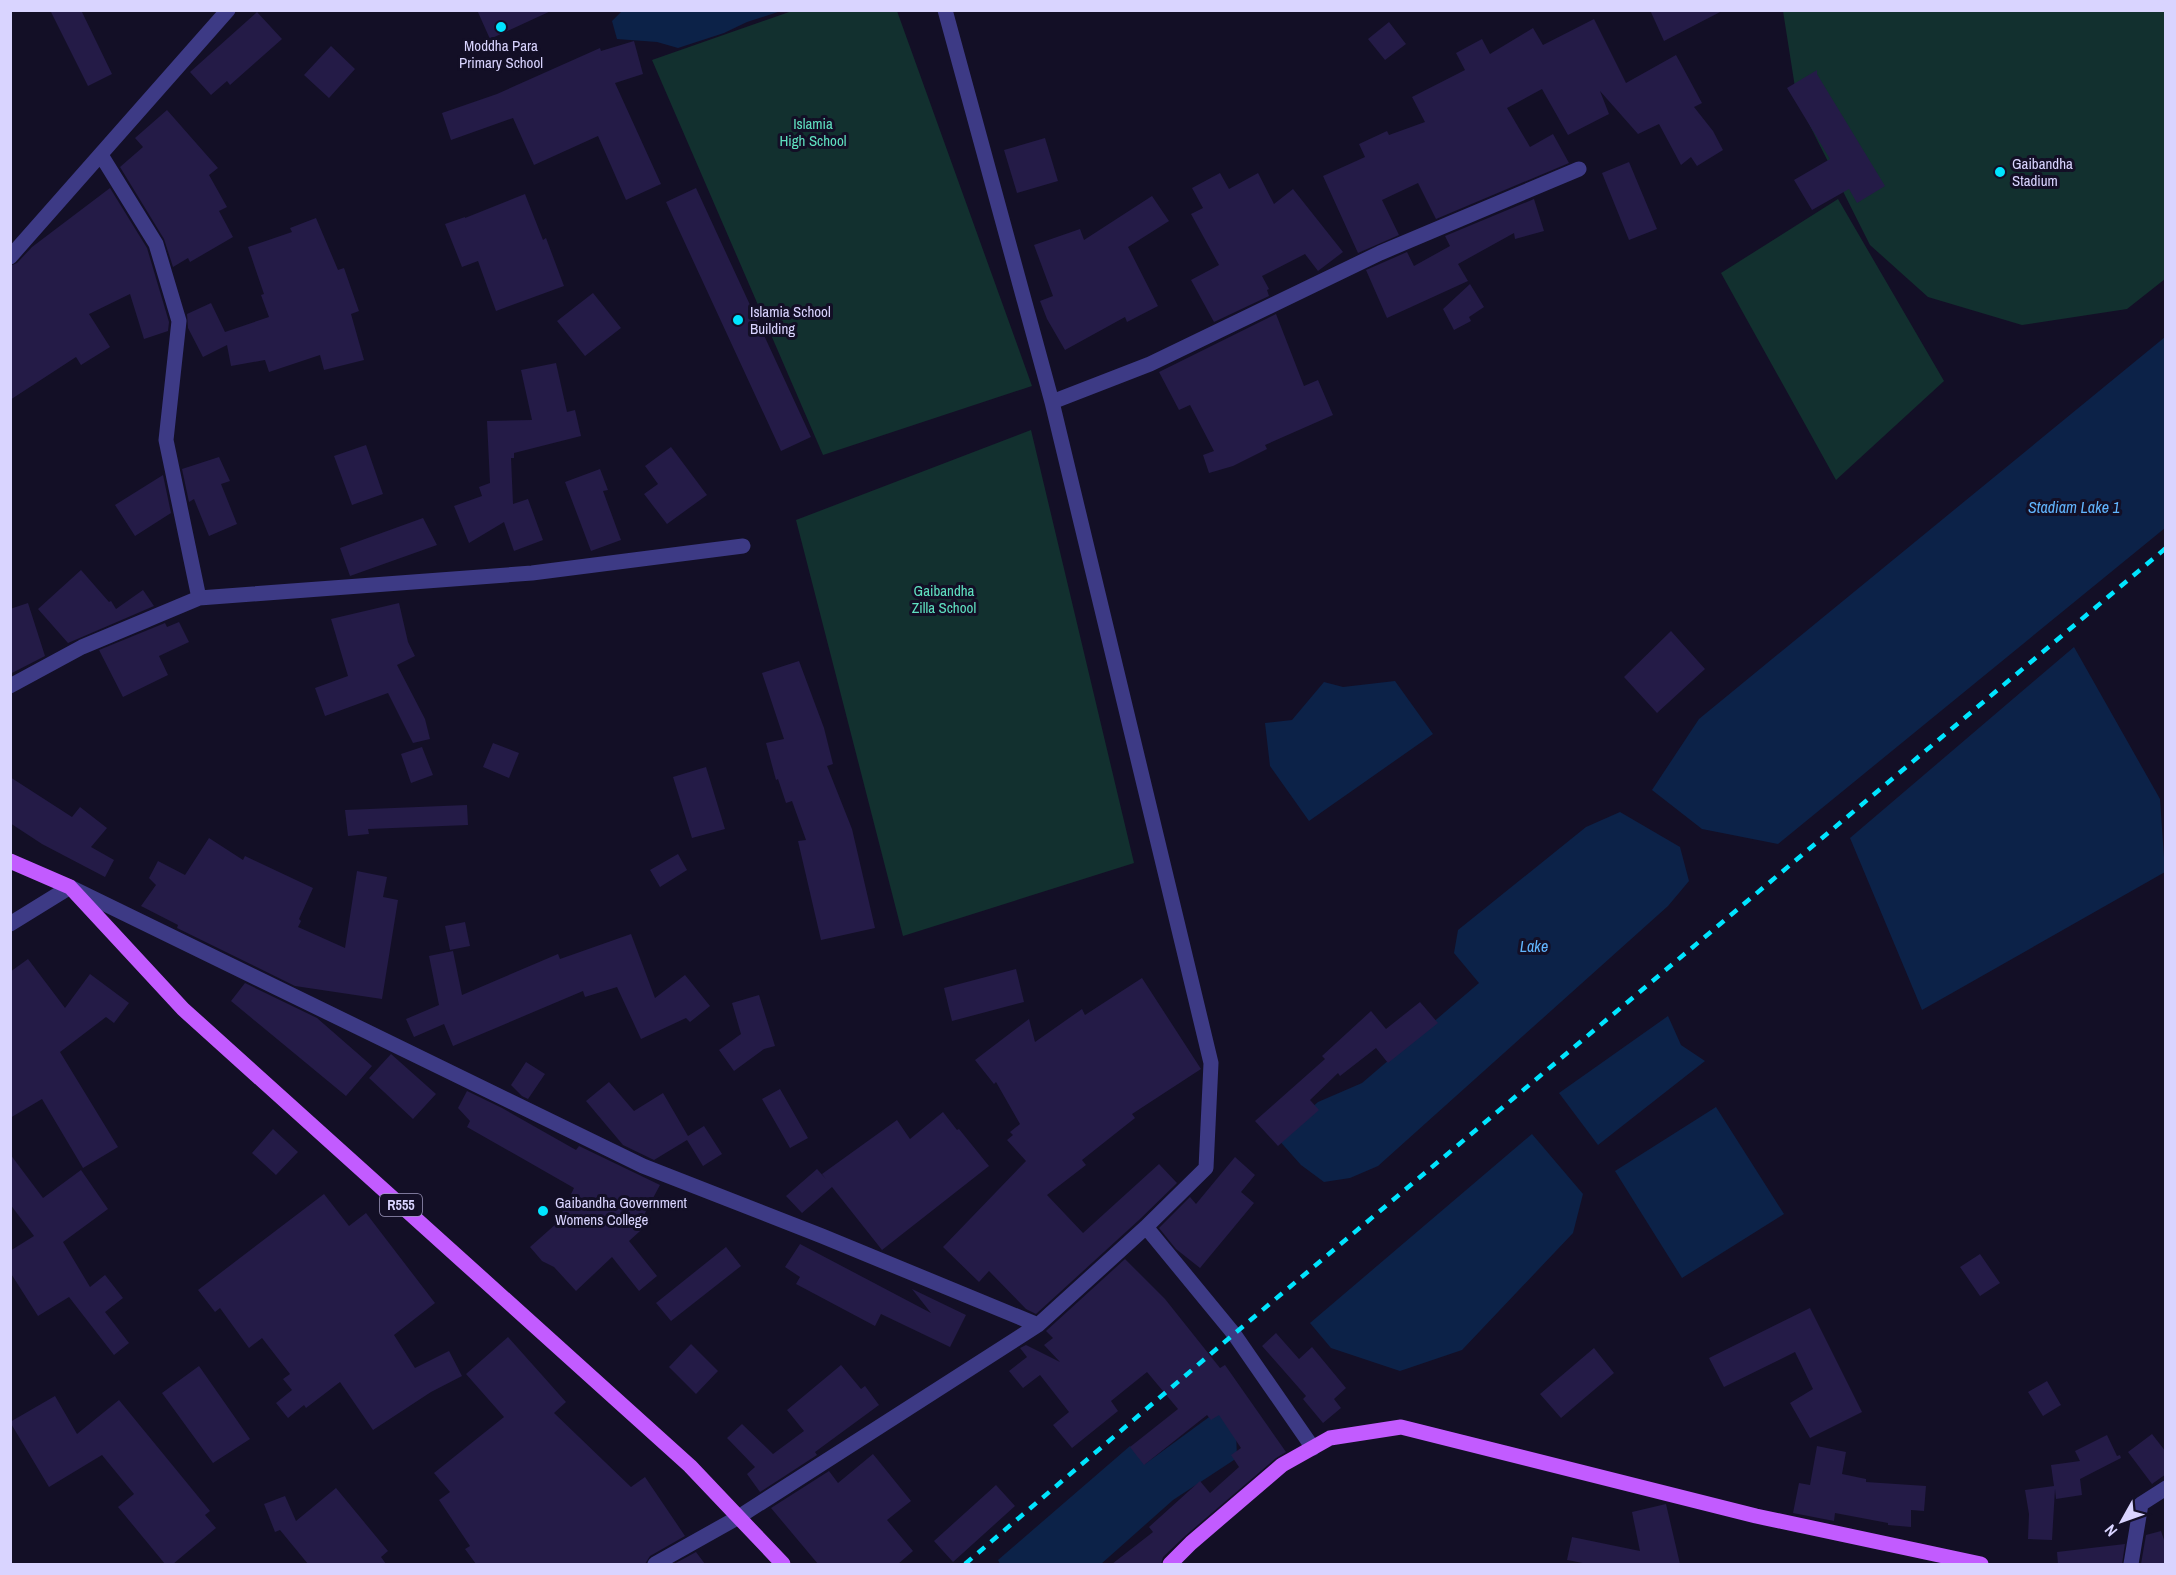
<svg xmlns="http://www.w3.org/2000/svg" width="2176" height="1575" viewBox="0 0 2176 1575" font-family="'Archivo Narrow',sans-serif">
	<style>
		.green { fill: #12302f }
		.water { fill: #0c2248 }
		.building { fill: #241b47 }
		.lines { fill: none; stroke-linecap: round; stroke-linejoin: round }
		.minor { stroke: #3d3a85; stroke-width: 15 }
		.major { stroke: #c25bff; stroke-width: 15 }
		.rail { stroke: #00e5ff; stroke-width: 4.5; stroke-dasharray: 9 8; stroke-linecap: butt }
		.poi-dot { fill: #00e5ff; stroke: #130f26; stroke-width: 2 }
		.labels { text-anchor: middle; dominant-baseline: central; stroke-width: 6; stroke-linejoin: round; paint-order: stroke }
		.shield { fill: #130f26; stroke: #9e99be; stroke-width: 1.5 }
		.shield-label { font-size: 14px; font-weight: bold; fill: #d9d4ff }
		.poi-label { font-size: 15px; fill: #d9d4ff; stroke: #130f26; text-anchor: start }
		.park-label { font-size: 15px; fill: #5fe0c0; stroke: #130f26 }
		.water-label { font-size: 16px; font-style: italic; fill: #62b6ff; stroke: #130f26 }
	</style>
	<rect width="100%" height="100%" fill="#130f26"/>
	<path class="green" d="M792 11H897L1032 386 823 455 652 60Z
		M1783 11H2165V279L2127 309 2022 325 1928 297 1870 245 1797 100Z
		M1838 199 1944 381 1836 480 1721 273Z
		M1031 430 1134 863 903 936 796 520Z"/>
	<path class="water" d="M622 11V10L781 11 747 22 724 33 678 48 657 42 617 39 612 21Z
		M2165 337V528L1778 844 1702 829 1652 790 1699 719Z
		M2074 647 2160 799 2165 872 1922 1010 1850 838Z
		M1395 681 1433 734 1309 821 1270 766 1265 723 1292 720 1324 682 1343 687Z
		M1620 812 1680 847 1689 881 1668 906 1378 1166 1350 1178 1324 1182 1301 1165 1277 1138 1318 1102 1362 1083 1479 983 1454 953 1458 930 1586 827Z
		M1668 1016 1681 1045 1705 1061 1598 1145 1559 1093Z
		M1716 1107 1784 1214 1682 1278 1615 1171Z
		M1532 1134 1583 1194 1573 1233 1462 1350 1400 1371 1331 1348 1310 1323Z
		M1220 1409 1236 1431 1237 1458 1173 1500 1101 1564H1000L998 1560 1130 1446 1145 1464Z"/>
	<path class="building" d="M50 10H81L112 74 88 86Z
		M477 10H553L490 39Z
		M1650 10H1724L1664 41Z
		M257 12 282 39 230 85 227 81 211 95 190 72Z
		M1594 19 1626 83 1676 55 1702 103 1694 107 1713 131 1723 150 1697 166 1691 157 1681 165 1659 124 1638 134 1600 91 1609 114 1568 135 1542 89 1507 108 1530 147 1553 134 1569 163 1436 219 1418 183 1382 200 1399 235 1358 253 1323 176 1365 157 1359 144 1387 131 1389 135 1425 122 1412 97 1465 70 1456 53 1482 39 1490 54 1533 28 1543 45Z
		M1389 22 1406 44 1385 60 1368 39Z
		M634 41 643 74 615 83 661 184 626 200 598 136 534 165 513 118 451 140 442 113 497 94 600 48 601 51Z
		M331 46 355 69 329 98 304 75Z
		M1817 70V74L1885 186 1857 203 1849 189 1812 210 1794 180 1830 159 1787 88Z
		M167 110 218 168 209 175 227 207 219 211 233 237 190 262 188 258 173 267 164 239 120 167 143 147 135 138Z
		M1045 138 1058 181 1017 193 1004 150Z
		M1629 162 1657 229 1629 240 1602 173Z
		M1220 173 1229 189 1258 173 1274 204 1293 189 1343 252 1318 271 1305 254 1262 276 1269 289 1267 290 1269 296 1214 322 1191 280 1219 265 1191 214 1203 208 1192 188Z
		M110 188 147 248 169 322 168 331 144 339 130 294 89 314 110 347 81 365 76 357 10 400V266L17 263 32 247Z
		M696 188 811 437 781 451 666 202Z
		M525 194 543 240 546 238 564 286 496 311 478 261 462 267 445 224 465 217V218Z
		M1152 196 1169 221 1128 247 1158 306 1127 322 1125 317 1065 350 1047 319 1040 301 1053 296 1034 245 1080 229 1084 240Z
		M1534 199 1544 231 1515 239 1514 233 1458 264 1468 281 1387 318 1366 270 1407 252 1414 266 1450 246 1445 236Z
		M316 218 338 270 344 268 359 311 351 314 364 360 324 370 320 355 269 372 265 360 231 366 227 345 203 357 188 328 187 314 211 303 225 332 269 317 261 295 264 294 248 247 292 232 290 228Z
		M1470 284 1484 307 1469 317 1471 321 1454 330 1443 309Z
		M593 293 621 328 585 356 557 321Z
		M1276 314 1304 386 1318 380 1333 415 1265 445 1267 449 1233 466 1209 473 1203 455 1214 451 1190 405 1179 410 1159 372Z
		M556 363 567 412 575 410 581 436 514 453V458H511L513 504 528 499 543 540 514 551 504 522 469 543 454 506 482 496 479 487 490 483 487 421 532 420 521 370Z
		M366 445 383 494 352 505 334 456Z
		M671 447 707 495 667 524 644 494 658 484 645 466Z
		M219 457 230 481 221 484 237 524 209 536 194 499 189 502 182 469Z
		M600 469 608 490 603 491 621 540 591 551 565 482Z
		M163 475 171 513 135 536 115 505Z
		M423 518 437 545 350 576 340 548Z
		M81 570 109 602 111 601 116 609 143 590 154 606 68 643 38 609Z
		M28 603 45 656 10 674V609Z
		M399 603 408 642 415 656 397 665 425 719 430 739 413 743 388 693 325 716 315 688 348 676 331 619Z
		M179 622 189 642 159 656 168 675 123 697 99 650 165 623 167 627Z
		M1671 631 1705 669 1657 713 1624 677Z
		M799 661 824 728 833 764 827 766 852 829 875 928 821 940 798 841 806 840 792 801 786 803 778 779 776 780 766 743 784 739 762 673Z
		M493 743 519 753 509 778 483 767Z
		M422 747 433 775 411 783 401 754Z
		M706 767 725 829 692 838 673 777Z
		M10 777 72 817 80 807 107 828 91 847 114 860 105 877 42 844 10 823Z
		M467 805 468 825 368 829 369 834 348 836 345 810Z
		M209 838 243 860 245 856 313 888 299 919 301 921 298 927 345 948 357 871 387 877 383 897 398 900 382 999 295 986 177 928 178 925 141 906 156 885 149 878 158 861 185 875Z
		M678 854 687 870 660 887 650 870Z
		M465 922 470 946 450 950 445 926Z
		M631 934 655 998 685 975 710 1006 690 1022 686 1018 641 1039 617 987 585 997 583 991 453 1046 444 1024 414 1037 406 1019 439 1005 429 956 453 951 462 995 558 954 560 959Z
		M28 959 65 1008 90 974 129 1003 114 1023 106 1017 60 1052 118 1147 83 1168 42 1099 10 1118V972Z
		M1016 969 1024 1002 952 1021 944 988Z
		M1142 978 1201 1069 1132 1114 1135 1118 1082 1160 1086 1165 1047 1195 1083 1233 1159 1164 1177 1183 1139 1220 1036 1314 1026 1309 989 1271 979 1282 943 1247 1026 1161 1007 1140 1013 1135 1010 1132 1020 1124 996 1082 994 1084 975 1060 1029 1019 1035 1042 1082 1009 1085 1015Z
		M245 983 317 1018 372 1066 346 1096 231 1001Z
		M759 995 775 1046 764 1049 734 1071 719 1050 741 1034 732 1003Z
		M1420 1002 1438 1023 1388 1063 1376 1048 1340 1076 1338 1073 1310 1100 1319 1110 1278 1146 1255 1121 1325 1059 1322 1056 1371 1011 1386 1029Z
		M391 1054 436 1094 413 1119 369 1078Z
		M526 1062 545 1074 528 1099 522 1096 511 1085Z
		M609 1082 634 1111 663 1093 688 1136 704 1126 722 1154 703 1166 687 1140 654 1160 623 1145 586 1101Z
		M780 1089 808 1138 790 1148 762 1099Z
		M467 1091 502 1108 576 1150 579 1146 660 1185 644 1215 650 1222 629 1241 657 1276 639 1291 612 1257 576 1291 554 1267 542 1261 530 1247 557 1223 574 1188 467 1127 470 1121 458 1108Z
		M943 1112 957 1130 959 1129 989 1166 882 1250 832 1187 802 1213 786 1196 817 1169 826 1179 822 1174 897 1120 910 1139Z
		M273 1129 298 1152 276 1175 252 1153Z
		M10 1154 43 1198 81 1170 108 1209 63 1242 90 1287 105 1275 123 1298 105 1312 129 1343 114 1355 69 1297 38 1316 10 1272V1251L34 1236 10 1204Z
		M1235 1157 1255 1175 1241 1192 1254 1203 1200 1268 1176 1249 1159 1228 1190 1197 1196 1204Z
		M324 1194 349 1226 366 1213 435 1303 394 1335 415 1368 449 1351 462 1376 431 1392 373 1430 340 1382 306 1408 304 1405 288 1418 276 1403 292 1390 283 1379 290 1374 262 1338 249 1348 220 1308 215 1312 198 1290Z
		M800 1244 931 1313 912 1289 966 1315 950 1347 881 1314 875 1326 796 1284 800 1277 785 1267Z
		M726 1247 741 1266 671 1321 656 1303Z
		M1980 1254 2000 1283 1980 1296 1960 1267Z
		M1125 1259 1165 1299 1220 1368 1225 1365 1286 1452 1276 1458 1185 1536 1163 1557 1161 1564H1112L1153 1532 1149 1527 1200 1481 1210 1493 1239 1467 1231 1455 1241 1448 1219 1415 1211 1420 1207 1415 1144 1465 1130 1447 1178 1409 1147 1372 1111 1401 1118 1411 1072 1448 1053 1425 1069 1412 1040 1375 1023 1388 1009 1371 1027 1357 1020 1348 1026 1345 1060 1362 1044 1345 1053 1338 1046 1331Z
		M1810 1308 1862 1412 1810 1438 1790 1403 1813 1389 1795 1352 1724 1387 1709 1358Z
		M1276 1333 1299 1359 1312 1347 1346 1388 1334 1399 1341 1408 1323 1423 1303 1399 1306 1396 1262 1346Z
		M508 1337 566 1402 554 1413 631 1487 645 1477 685 1536 650 1556 645 1564H476L465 1549 470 1546 439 1500 450 1492 434 1473 504 1417 466 1374Z
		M691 1344 718 1371 696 1394 669 1367Z
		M1594 1348 1614 1373 1561 1418 1540 1394Z
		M841 1365 861 1389 865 1386 879 1405 815 1452 817 1455 760 1492 747 1474 755 1467 727 1438 742 1424 773 1454 804 1431 787 1410Z
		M199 1366 250 1439 213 1463 162 1393Z
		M2047 1381 2061 1405 2043 1416 2028 1392Z
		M55 1396 77 1434 119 1400 210 1511 205 1515 216 1528 173 1564H165L118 1507 134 1494 102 1455 49 1487 10 1422Z
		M2152 1434 2166 1452V1474L2152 1484 2128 1452Z
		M2107 1435 2117 1456 2120 1455 2121 1458 2080 1479 2082 1495 2056 1499 2055 1489 2052 1540 2028 1539 2029 1514 2025 1490 2054 1486 2051 1465 2080 1461 2075 1451Z
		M1817 1446 1846 1452 1842 1474 1866 1479V1482L1926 1486 1924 1511 1911 1510V1527L1888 1525V1523L1835 1513 1834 1521 1793 1513 1799 1483 1810 1485Z
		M873 1454 911 1501 887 1520 913 1551 898 1564H818L771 1508 829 1471 838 1483Z
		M996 1485 1015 1506 953 1562 934 1541Z
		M336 1488 388 1551 381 1557 386 1564H308L280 1530 275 1532 264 1504 285 1496 296 1521Z
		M1666 1504 1680 1564H1588L1567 1560 1572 1537 1640 1551 1632 1512Z
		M2161 1531 2166 1546V1564H2141L2146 1535Z
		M2125 1544 2122 1564H2058L2057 1552Z
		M696 1552 705 1564H674Z"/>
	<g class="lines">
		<path class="minor" d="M101 155 156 244 179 321 166 440 199 598
			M10 257 228 10
			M1052 402 1150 364 1380 253 1579 169
			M10 686 82 647 199 598 532 573 743 546
			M10 924 70 887 643 1166 822 1236 1038 1325
			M1146 1227 1234 1334 1313 1448
			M655 1564 737 1518 1038 1325 1146 1227 1206 1168 1211 1063 1052 402 945 10
			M2131 1564 2141 1504 2166 1488"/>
		<path class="major" d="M10 861 70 887 183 1009 690 1466 783 1564
			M1170 1564 1191 1543 1282 1465 1330 1438 1401 1427 1756 1516 1981 1564"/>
		<path class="rail" d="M965 1564 1234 1334 2166 548"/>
	</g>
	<g class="poi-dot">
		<circle cx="501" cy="27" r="6"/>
		<circle cx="2000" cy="172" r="6"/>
		<circle cx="738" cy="320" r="6"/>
		<circle cx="543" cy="1211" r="6"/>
	</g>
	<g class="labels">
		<rect class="shield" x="380" y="1194" width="42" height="22" rx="4.5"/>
		<g class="shield-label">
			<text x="401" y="1205">R555</text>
		</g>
		<g class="poi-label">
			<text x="501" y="45" text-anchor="middle">Moddha Para<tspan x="501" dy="17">Primary School</tspan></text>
			<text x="2012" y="163">Gaibandha<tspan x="2012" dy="17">Stadium</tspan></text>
			<text x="750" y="311">Islamia School<tspan x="750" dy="17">Building</tspan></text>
			<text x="555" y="1202">Gaibandha Government<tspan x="555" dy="17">Womens College</tspan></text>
		</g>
		<g class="park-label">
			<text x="813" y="123">Islamia<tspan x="813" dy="17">High School</tspan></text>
			<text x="944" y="590">Gaibandha<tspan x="944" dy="17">Zilla School</tspan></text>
		</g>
		<g class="water-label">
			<text x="2074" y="507">Stadiam Lake 1</text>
			<text x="1534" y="946">Lake</text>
		</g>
	</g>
	<rect width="2176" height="1575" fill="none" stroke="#d9d4ff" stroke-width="24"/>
	<g transform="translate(2122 1521) rotate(230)" stroke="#130f26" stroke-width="4.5" paint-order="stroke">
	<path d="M0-4.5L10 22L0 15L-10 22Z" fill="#d9d4ff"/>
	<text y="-9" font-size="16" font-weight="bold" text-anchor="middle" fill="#d9d4ff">N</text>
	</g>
</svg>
